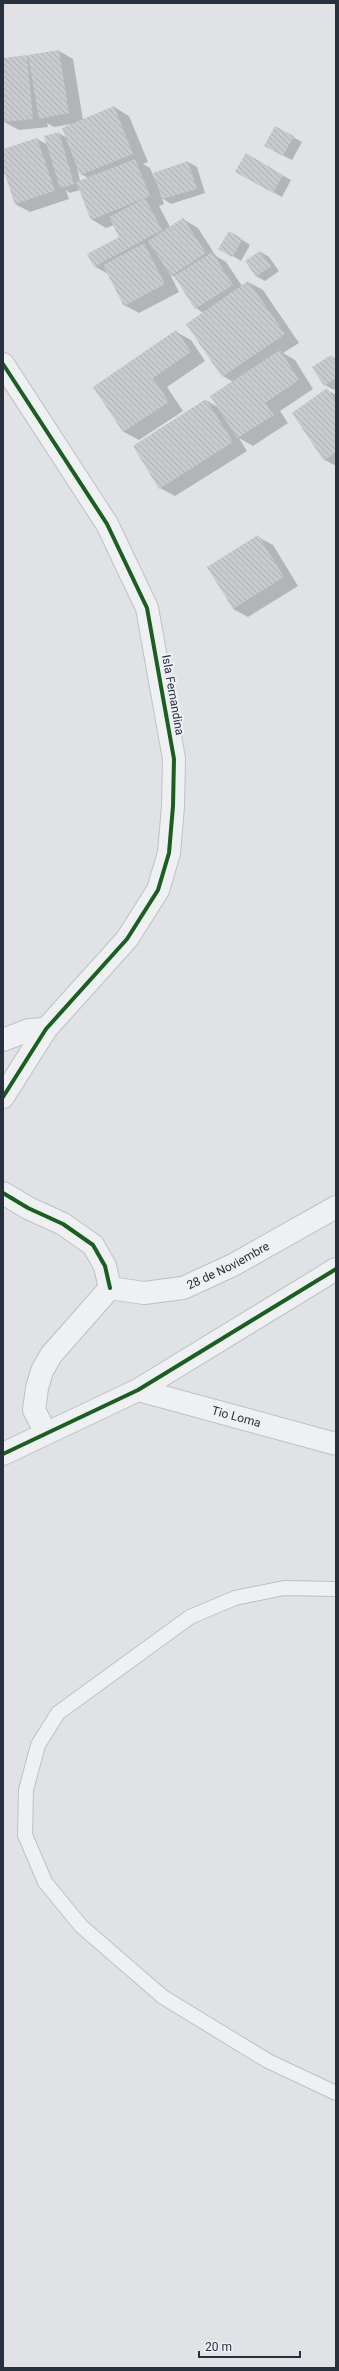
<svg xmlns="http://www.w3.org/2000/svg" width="339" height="2371" viewBox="0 0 339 2371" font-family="Roboto,sans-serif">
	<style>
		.shadow { fill: #0003; fill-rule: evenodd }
		.building { fill: url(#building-back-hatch) }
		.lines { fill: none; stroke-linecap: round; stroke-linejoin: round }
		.service-casing { stroke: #bec0c3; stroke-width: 16 }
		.minor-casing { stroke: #bec0c3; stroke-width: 24 }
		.service { stroke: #eff0f1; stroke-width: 14 }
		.minor { stroke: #eff0f1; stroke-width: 22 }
		.cycleway-casing { stroke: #edf0f5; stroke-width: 6 }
		.cycleway { stroke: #1b5e20; stroke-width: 4 }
		.labels { text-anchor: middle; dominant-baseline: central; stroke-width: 4; stroke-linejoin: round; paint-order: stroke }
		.street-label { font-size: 12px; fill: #28303d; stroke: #edf0f5 }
	</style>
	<defs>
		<pattern id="building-back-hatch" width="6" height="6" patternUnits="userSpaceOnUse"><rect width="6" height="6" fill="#c8cacd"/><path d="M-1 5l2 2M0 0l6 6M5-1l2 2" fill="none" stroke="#acaeb1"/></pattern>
	</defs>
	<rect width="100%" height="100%" fill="#e0e2e5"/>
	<path class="shadow" d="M59 51 73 59 83 120 114 107 129 116 148 162 143 164 150 168 156 182 188 162 197 167 205 193 171 204 162 198 164 204 159 206 170 227 183 219 198 228 216 256 226 262 242 286 248 282 263 290 299 343 283 353 295 360 313 389 280 411 288 423 253 446 239 438 247 451 175 496 160 488 206 400 219 408 233 382 223 376 203 313 196 308 176 278 170 274 179 292 139 313 124 305 108 274 94 266 120 237 114 225 106 228 91 219 80 190 70 193 66 190 69 199 30 212 15 204 3 165V150L37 139 48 145 59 133 67 138 72 124 54 127 47 123 48 127 19 130 4 122 3 59 27 56 30 58ZM75 157 81 174 88 178 80 181Z
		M275 127 302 142 292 160 274 151Z
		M247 155 291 180 282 197 236 172Z
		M238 237 250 245 241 261 220 248Z
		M261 252 269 257 279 271 265 281 256 276Z
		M176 332 191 340 205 361 167 387 183 411 139 440 124 432 94 387Z
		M331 356 336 359V388L334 390 325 385Z
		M327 390 336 395V466L325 460Z
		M258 537 273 545 298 586 248 617 233 609Z"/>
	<path class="building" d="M59 50 69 113 39 119 28 55Z
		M27 55 33 119 3 122V58Z
		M114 106 133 154 80 175 62 128Z
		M275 126 294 136 283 156 264 146Z
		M59 132 74 184 60 188 44 136Z
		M37 138 55 191 15 204 3 169V149Z
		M246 153 283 175 273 193 235 172Z
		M135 159 150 196 91 220 76 182Z
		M188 161 197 189 162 199 153 173Z
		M145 198 162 230 94 267 87 254 119 237 109 217Z
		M183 218 206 253 171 276 148 241Z
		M229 231 243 239 232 257 218 249Z
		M144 243 165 284 124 306 103 265Z
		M260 251 271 266 256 277 245 261Z
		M212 252 233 285 195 309 174 276Z
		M248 281 285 334 222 377 186 324Z
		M176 330 191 352 153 378 169 402 123 432 93 387Z
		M280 350 299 380 265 403 274 415 237 438 210 396Z
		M331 355 336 363V378L324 386 312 367Z
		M327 388 336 401V452L324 461 292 413Z
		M206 399 233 442 159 489 133 446Z
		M258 535 284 577 233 609 207 567Z"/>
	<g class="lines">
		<g class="service-casing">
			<path id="service" d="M336 1589 284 1588 235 1598 190 1617 58 1713 38 1745 26 1790 25 1835 45 1882 81 1926 163 1997 268 2061 336 2093"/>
		</g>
		<g class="minor-casing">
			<g id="minor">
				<path d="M3 364 107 524 147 608 174 759 173 806 169 853 158 890 127 939 46 1029 3 1097"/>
				<path d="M3 1040 29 1030 46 1029"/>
				<path d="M3 1193 28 1208 63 1224 93 1245 105 1266 110 1288"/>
				<path id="s1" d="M110 1288 144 1293 183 1288 233 1265 336 1207"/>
				<path id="s2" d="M138 1390 336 1444"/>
				<path d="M46 1433 34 1410 37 1388 42 1371 51 1355 110 1288"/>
				<path d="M3 1454 138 1390 336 1269"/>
			</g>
		</g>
		<use href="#service" class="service"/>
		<use href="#minor" class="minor"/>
		<g class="cycleway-casing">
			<path id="cycleway" d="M3 364 107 524 147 608 174 759 173 806 169 853 158 890 127 939 46 1029 3 1097
				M3 1193 28 1208 63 1224 93 1245 105 1266 110 1288
				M3 1454 138 1390 336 1269"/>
		</g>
		<use href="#cycleway" class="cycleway"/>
	</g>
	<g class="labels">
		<g class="street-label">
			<text transform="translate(173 695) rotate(80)">Isla Fernandina</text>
			<text stroke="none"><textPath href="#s1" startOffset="124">28 de Noviembre</textPath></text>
			<text stroke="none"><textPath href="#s2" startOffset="102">Tio Loma</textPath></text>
		</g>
	</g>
	<rect width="339" height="2371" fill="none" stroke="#28303d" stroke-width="8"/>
	<path d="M199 2351v6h101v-6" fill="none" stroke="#28303d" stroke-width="2"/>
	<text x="205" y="2351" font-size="12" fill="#28303d" stroke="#edf0f5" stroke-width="3" paint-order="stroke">20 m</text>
</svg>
